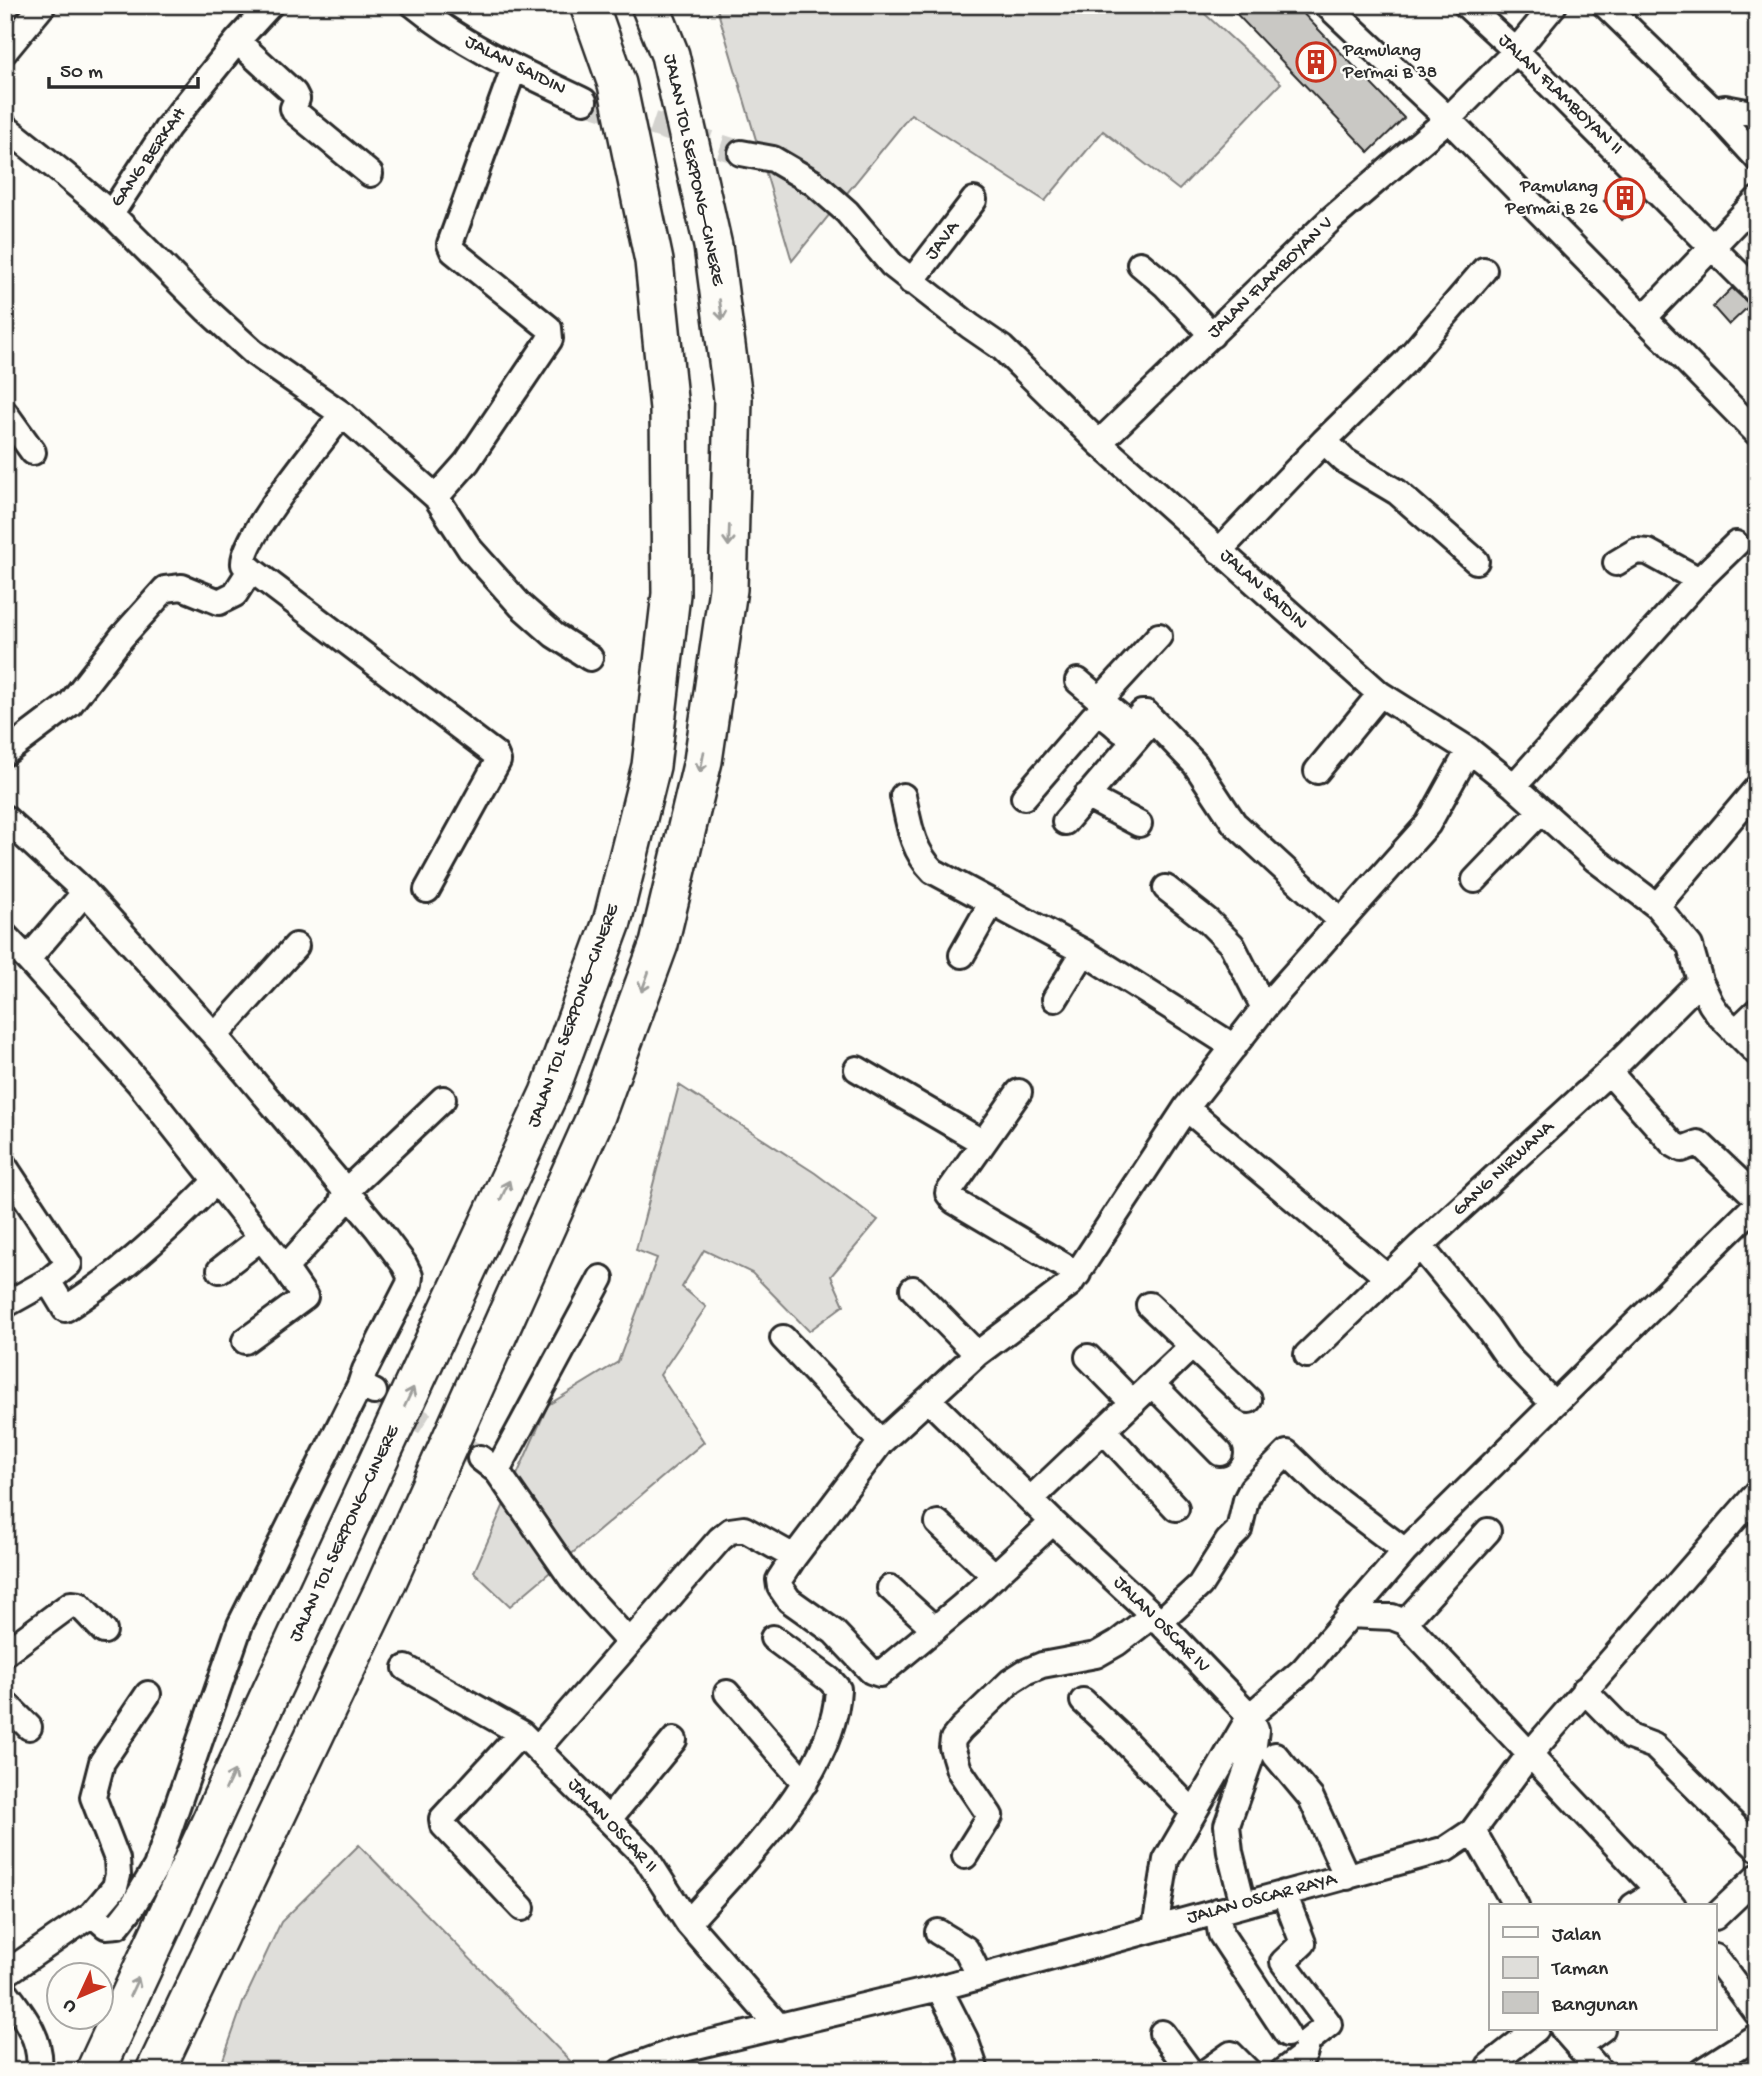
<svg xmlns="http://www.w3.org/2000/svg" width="1762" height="2076" viewBox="0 0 1762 2076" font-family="'Gochi Hand',sans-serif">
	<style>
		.green { fill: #dfdeda; stroke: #858482; stroke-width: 2 }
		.building { fill: #c9c8c4; stroke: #2b2b2b; stroke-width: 2 }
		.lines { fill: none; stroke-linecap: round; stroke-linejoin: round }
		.minor-tunnel { stroke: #d3d2ce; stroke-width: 24; stroke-dasharray: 24 12; stroke-linecap: butt }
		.minor-casing { stroke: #2b2b2b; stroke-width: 30 }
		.highway-casing { stroke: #2b2b2b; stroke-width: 42 }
		.minor { stroke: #fdfcf7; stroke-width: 24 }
		.highway { stroke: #fdfcf7; stroke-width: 37 }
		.oneway { stroke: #9e9e9b }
		.labels { text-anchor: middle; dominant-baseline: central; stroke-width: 5; stroke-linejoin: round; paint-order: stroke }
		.poi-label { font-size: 19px; fill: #2b2b2b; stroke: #fdfcf7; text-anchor: start }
		.street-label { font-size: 19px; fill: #2b2b2b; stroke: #fdfcf7 }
	</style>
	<rect width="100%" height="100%" fill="#fdfcf7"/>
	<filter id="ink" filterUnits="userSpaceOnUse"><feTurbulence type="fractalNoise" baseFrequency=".0143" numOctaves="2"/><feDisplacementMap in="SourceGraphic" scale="14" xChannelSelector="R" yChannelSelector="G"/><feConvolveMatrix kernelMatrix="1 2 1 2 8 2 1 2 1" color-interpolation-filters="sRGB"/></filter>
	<g filter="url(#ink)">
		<path class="green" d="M716 5H1195L1281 83 1179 190 1103 131 1045 201 911 114 792 261Z
			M679 1085 815 1173 878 1220 831 1276 844 1305 809 1331 752 1273 704 1250 682 1287 706 1307 660 1375 704 1442 510 1606 474 1572 548 1405 618 1362 657 1258 636 1250Z
			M359 1845 580 2071H219L243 2003 281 1922Z"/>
		<path class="building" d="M1228 5H1295L1404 118 1369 152Z
			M1625 181 1643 199 1622 220 1604 201Z
			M1732 288 1750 305 1729 325 1713 307Z"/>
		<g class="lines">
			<path class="minor-tunnel" d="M584 101 741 153
				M374 1392 480 1458"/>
			<g class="minor-casing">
				<path id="minor" d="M414 5C465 47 525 73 584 101
					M1327 5 1448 119 1757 433
					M1466 5 1516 51 1757 292
					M1605 5 1713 110 1757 158
					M237 41 294 93 297 99 293 108 294 111 370 174
					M5 51 43 5
					M1713 110 1725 108 1757 114
					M5 127 64 174 111 214 207 310 253 352 342 414C323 440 241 538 244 564L495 754 498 761 427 890
					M741 153 773 159 814 183 847 212 892 265 970 326 1002 348 1099 443 1380 694 1469 750 1514 786 1596 860 1657 906 1690 946 1700 981 1711 1004 1718 1014 1757 1053
					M111 214 168 127 237 41 270 5
					M1140 264 1165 285 1212 335
					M911 282 974 200
					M1644 318 1757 200
					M5 413 33 452
					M342 414 436 497 470 549 521 606 554 635 590 658
					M1324 441 1345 461 1397 492 1476 561
					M1099 443 1330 220 1448 119 1516 51 1554 5
					M436 497 467 462 550 339 549 328 453 251 450 244 514 68
					M1219 551 1324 441 1405 362 1484 270
					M1616 563 1636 551 1648 552 1699 580
					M1078 681 1131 726 1142 713H1146L1195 764 1234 823 1341 921
					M1100 700 1159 636
					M5 753 70 704 122 637 165 589 182 587 219 602 235 594 251 569
					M1317 771 1380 694
					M1514 786 1699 580 1736 544
					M903 796C909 824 912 850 933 871L1084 952 1234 1047
					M1086 796 1139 824
					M1024 797 1093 717C1105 713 1113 724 1122 731
					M5 818 85 892 215 1036 377 1228 404 1264 410 1276 409 1284 365 1370 360 1385 374 1392
					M1065 822 1148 725 1151 723
					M1475 880 1541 811
					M1166 888 1208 921 1232 945 1264 1008
					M85 892 33 953 30 962 139 1083 285 1268 340 1207 345 1192 443 1099
					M1657 906 1757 788
					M5 936 30 962
					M962 955 992 902
					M1055 999 1084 952
					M1735 1032 1757 1011
					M215 1036 296 946
					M857 1069 982 1142
					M1609 1072 1673 1144 1682 1149 1698 1143 1701 1145 1757 1198
					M1019 1092 948 1193 954 1201 1078 1274
					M1186 1108 1388 1278
					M5 1167 69 1264 48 1281 5 1305
					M1420 1246 1487 1327 1507 1356 1554 1404
					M220 1270 261 1238
					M48 1281 65 1309C122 1273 169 1229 216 1181
					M913 1289 977 1354
					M1149 1305 1249 1400
					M783 1338 881 1442
					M245 1341 305 1297 285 1268
					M1307 1355 1420 1246 1609 1072 1700 981
					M1088 1357 1133 1403
					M1152 1384 1220 1453
					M929 1400 1053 1522 1153 1615 1250 1716 1256 1730 1253 1752 1227 1825 1230 1852 1243 1904
					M1104 1431 1176 1508
					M480 1458 497 1471 572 1579 629 1642
					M497 1471 601 1278
					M1031 1499 1191 1347
					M1053 1522 962 1606 880 1674 871 1671 834 1632 789 1600 780 1587 779 1580 794 1557 881 1442 977 1354 1070 1284 1186 1108 1264 1008 1428 824 1469 750
					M938 1523 995 1576
					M890 1588 935 1629
					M1349 1615 1392 1617 1405 1622 1673 1906
					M1160 1622 1200 1585 1228 1541 1239 1530 1246 1500 1252 1488 1287 1453 1326 1491 1405 1551
					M1405 1622 1488 1531
					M5 1653 71 1604 79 1605 104 1631
					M406 1668 521 1733 645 1856 688 1923 779 2027
					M1584 1690 1630 1737 1654 1746 1757 1848
					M727 1693 805 1783
					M1083 1701 1120 1736 1193 1812
					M5 1703 29 1727
					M521 1733 442 1819 443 1825 522 1908
					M537 1749 720 1539 730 1531 744 1529 794 1557
					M1275 1755 1311 1798 1347 1877
					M609 1819 674 1740
					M1473 1831 1516 1906
					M965 1856 990 1816 959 1770 952 1747 953 1739 961 1729 1011 1681 1025 1672 1042 1665 1096 1655 1117 1643 1153 1615
					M1633 1906 1659 1890
					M1217 1911 1221 1934 1287 2034
					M92 1914 106 1926 118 1925 132 1907 156 1867 240 1625 360 1385
					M1715 1917 1757 1877
					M688 1923C742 1861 834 1776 838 1689L830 1680 773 1638
					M1155 1928 1166 1860 1250 1716 1303 1670 1405 1551 1757 1204
					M938 1932 966 1949 980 1977
					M1715 1957 1757 2013
					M5 1974 92 1914 115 1887 118 1875 117 1859 93 1797 102 1762 148 1694
					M939 1988 965 2039 976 2071
					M5 1991C23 2015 43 2039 39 2071
					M1563 2029 1578 2046
					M1162 2033 1190 2071
					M621 2071 675 2051 939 1988 1446 1849 1473 1831 1529 1755 1757 1493
					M1207 2071 1231 2054 1248 2071
					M1283 2071 1304 2055 1308 2041 1329 2024 1283 1962 1303 1943 1284 1893
					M1487 2071 1489 2066 1536 2029
					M1600 2071 1578 2046 1602 2029
					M1702 2071 1757 2036"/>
			</g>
			<g class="highway-casing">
				<path id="highway" d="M95 2071 549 1093 612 922 651 766 671 594 669 409 654 261 617 84 589 5
					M155 2071 384 1589 595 1118 659 944 703 761 728 589 733 399 713 246 670 55 650 5"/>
			</g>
			<use href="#minor" class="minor"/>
			<use href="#highway" class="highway"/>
		</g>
		<defs><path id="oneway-shaft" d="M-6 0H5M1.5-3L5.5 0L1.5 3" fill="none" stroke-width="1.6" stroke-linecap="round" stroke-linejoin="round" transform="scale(1.75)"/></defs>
		<g class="oneway">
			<use href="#oneway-shaft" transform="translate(721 310) rotate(82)"/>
			<use href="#oneway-shaft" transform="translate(729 536) rotate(92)"/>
			<use href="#oneway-shaft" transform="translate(702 762) rotate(101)"/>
			<use href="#oneway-shaft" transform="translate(645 982) rotate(110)"/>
			<use href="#oneway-shaft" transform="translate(505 1190) rotate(-65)"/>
			<use href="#oneway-shaft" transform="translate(409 1397) rotate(-65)"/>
			<use href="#oneway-shaft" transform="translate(230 1780) rotate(-65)"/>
			<use href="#oneway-shaft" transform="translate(134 1987) rotate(-65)"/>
		</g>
	</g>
	<defs>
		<g id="building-ring" transform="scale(2.0125)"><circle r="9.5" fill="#fdfcf7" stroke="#c8321e" stroke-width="1.5"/><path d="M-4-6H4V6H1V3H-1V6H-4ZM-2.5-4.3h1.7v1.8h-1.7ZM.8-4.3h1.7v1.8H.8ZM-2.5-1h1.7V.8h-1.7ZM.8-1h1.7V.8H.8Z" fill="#c8321e"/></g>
	</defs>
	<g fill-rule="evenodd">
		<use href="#building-ring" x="1316" y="62"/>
		<use href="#building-ring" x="1625" y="198"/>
	</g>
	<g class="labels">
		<g class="poi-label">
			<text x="1343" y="51">Pamulang<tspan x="1343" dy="22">Permai B 38</tspan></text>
			<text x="1598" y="187" text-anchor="end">Pamulang<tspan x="1598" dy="22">Permai B 26</tspan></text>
		</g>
		<g class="street-label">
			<text transform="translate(515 66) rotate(27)">JALAN SAIDIN</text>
			<text transform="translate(1560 95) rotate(44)">JALAN FLAMBOYAN II</text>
			<text transform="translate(149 158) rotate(-55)">GANG BERKAH</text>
			<text transform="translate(693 170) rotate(78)">JALAN TOL SERPONG–CINERE</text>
			<text transform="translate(943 241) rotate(-53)">JAVA</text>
			<text transform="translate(1271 278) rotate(-44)">JALAN FLAMBOYAN V</text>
			<text transform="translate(1263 590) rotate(42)">JALAN SAIDIN</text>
			<text transform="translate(574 1016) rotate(-70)">JALAN TOL SERPONG–CINERE</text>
			<text transform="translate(1504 1169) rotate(-43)">GANG NIRWANA</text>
			<text transform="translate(345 1534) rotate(-65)">JALAN TOL SERPONG–CINERE</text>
			<text transform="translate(1161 1625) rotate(45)">JALAN OSCAR IV</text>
			<text transform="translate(612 1826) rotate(47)">JALAN OSCAR II</text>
			<text transform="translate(1262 1899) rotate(-15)">JALAN OSCAR RAYA</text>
		</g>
	</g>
	<rect width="1762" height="2076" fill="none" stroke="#fdfcf7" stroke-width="28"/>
	<rect x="14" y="14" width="1734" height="2048" fill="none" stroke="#2b2b2b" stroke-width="2.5" filter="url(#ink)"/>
	<rect x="1489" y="1904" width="228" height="126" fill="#fdfcf7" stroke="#a9a8a5" stroke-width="2"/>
	<rect x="1503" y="1927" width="35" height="10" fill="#fdfcf7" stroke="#a9a8a5" stroke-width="2"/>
	<text x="1552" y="1940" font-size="21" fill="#2b2b2b">Jalan</text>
	<rect x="1503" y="1957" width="35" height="21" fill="#dfdeda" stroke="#a9a8a5" stroke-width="2"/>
	<text x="1552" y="1974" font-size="21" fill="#2b2b2b">Taman</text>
	<rect x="1503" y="1992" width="35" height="21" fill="#c9c8c4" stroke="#a9a8a5" stroke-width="2"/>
	<text x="1552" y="2010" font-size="21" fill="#2b2b2b">Bangunan</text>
	<g transform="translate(80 1996) rotate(226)"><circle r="33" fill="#fdfcf7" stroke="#a9a8a5" stroke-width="2"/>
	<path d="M0-5L12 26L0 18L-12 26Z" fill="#c8321e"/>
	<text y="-10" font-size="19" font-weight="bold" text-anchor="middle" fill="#2b2b2b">U</text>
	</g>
	<path d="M49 77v10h149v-10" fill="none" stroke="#2b2b2b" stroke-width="3.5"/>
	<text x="60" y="77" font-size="21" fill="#2b2b2b" stroke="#fdfcf7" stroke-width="5" paint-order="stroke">50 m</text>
</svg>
